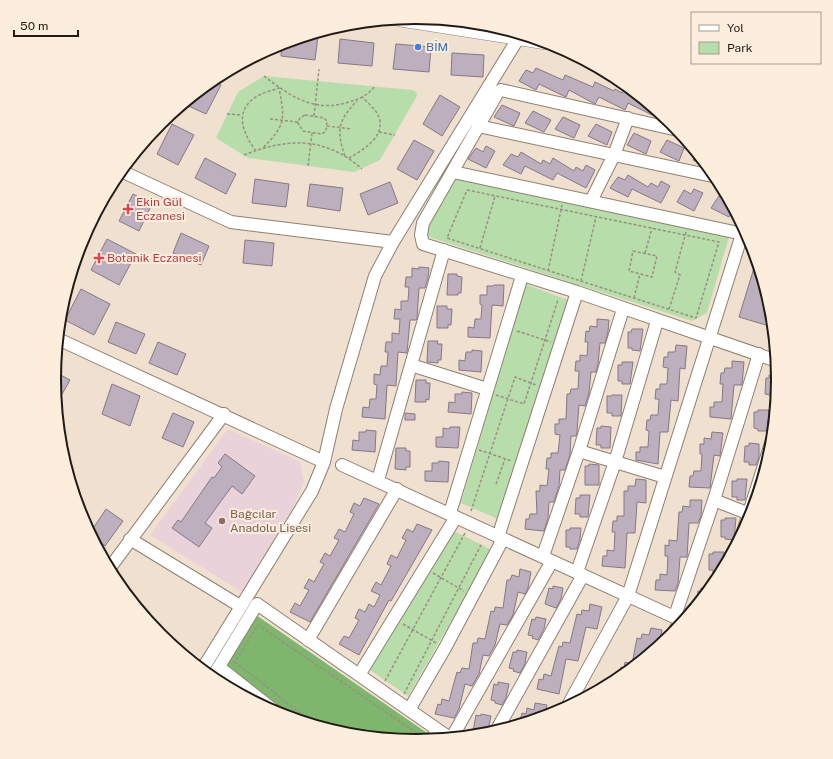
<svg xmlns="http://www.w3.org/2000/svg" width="833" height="759" viewBox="0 0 833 759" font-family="'Public Sans',sans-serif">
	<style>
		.education { fill: #ead2da }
		.green { fill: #b6ddaa }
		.forest { fill: #7eb66d }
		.building { fill: #beafbe; stroke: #867785 }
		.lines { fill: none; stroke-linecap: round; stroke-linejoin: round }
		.minor-casing { stroke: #8e8071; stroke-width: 14 }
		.major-casing { stroke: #8e8071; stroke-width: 16 }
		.path { stroke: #9a8e83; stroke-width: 1.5; stroke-dasharray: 3 2; stroke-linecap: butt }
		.minor { stroke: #fff; stroke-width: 12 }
		.major { stroke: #fff; stroke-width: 15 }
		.shop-dot { fill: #3f7fe0; stroke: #fdeddd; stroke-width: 1.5 }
		.health-dot { fill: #e0444e; stroke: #fdeddd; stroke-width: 1.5 }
		.education-dot { fill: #8d6e63; stroke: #fdeddd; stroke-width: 1.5 }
		.labels { text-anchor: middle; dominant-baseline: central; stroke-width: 4; stroke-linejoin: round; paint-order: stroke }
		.shop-label { font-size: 12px; fill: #366cbe; stroke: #fdeddd; text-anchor: start }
		.health-label { font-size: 12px; fill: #be3a42; stroke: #fdeddd; text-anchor: start }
		.education-label { font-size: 12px; fill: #785e54; stroke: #fdeddd; text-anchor: start }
		.rim { fill: none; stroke: #211b15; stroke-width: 2 }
	</style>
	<rect width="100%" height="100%" fill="#f0e0d0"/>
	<path class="education" d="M228 429 300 462 304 482 293 508 242 592 150 535Z"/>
	<path class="green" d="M264 76 412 90 416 92 417 96 380 160 354 172 248 158 216 138 238 92Z
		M456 179 729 237 707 313 692 321 429 237 426 230 450 185Z
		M525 284 568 300 498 519 461 503Z
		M454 531 492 550 408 696 370 670Z"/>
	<path class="forest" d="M256 615 430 735 426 741 416 742 346 735 299 721 225 664Z"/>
	<path class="building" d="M308 36H318L315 60 281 56 282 43Z
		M340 39 374 43 372 66 338 63Z
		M396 44 431 47 429 72 393 69Z
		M452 53 484 55 483 77 451 75Z
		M536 68 563 80 565 75 593 87 595 82 614 91 615 89 622 93 625 88 637 94 659 112 656 117 628 103 625 110 599 97 595 104 569 90 566 97 539 84 536 90 519 81 526 70 533 73Z
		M212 80 221 85 206 114 184 104Z
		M440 95 460 107 442 136 423 124Z
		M502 105 520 113 514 126 494 117Z
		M533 111 551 120 544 132 525 123Z
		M563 117 580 125 574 138 555 129Z
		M172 124 194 135 178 165 157 154Z
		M596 124 612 132 607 145 588 136Z
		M634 133 651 141 646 154 627 145Z
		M414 140 434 151 417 180 397 169Z
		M667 140 684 148 679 161 660 152Z
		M486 146 495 151 486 168 468 159 476 148 483 152Z
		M521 152 541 164 543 160 550 164 553 158 574 171 576 167 583 171 586 165 595 170 586 188 557 173 553 180 525 166 521 174 503 165 511 154 518 157Z
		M697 152 709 168 693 160Z
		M205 158 236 174 226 194 195 178Z
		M628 175 648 187 651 183 658 187 661 181 670 186 661 203 632 189 628 197 610 188 618 177 625 180Z
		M255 179 289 184 286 207 252 203Z
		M390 182 398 203 368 215 360 194Z
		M310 184 343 188 340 211 307 206Z
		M694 189 703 193 694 211 677 202 684 190 691 194Z
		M133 194 152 204 139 231 119 221Z
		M719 196 726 200 728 197 734 207 729 217 711 208Z
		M181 233 209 246 201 265 173 253Z
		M107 239 136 254 119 285 91 270Z
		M245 240 274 243 272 266 243 263Z
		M757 258 772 309 773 315 769 326 739 317Z
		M419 267 429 268 428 278 425 288H419L417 318 416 320H410L407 353 398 352 396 386 387 385 385 419 362 417 363 407 369 408 370 399H376L377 385 374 384V374L380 375 381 366H387L388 352H385L386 342H392V333L399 334 400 319H394L395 309 401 310V301H408L409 287H405L406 277H412V268L419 269Z
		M448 274H457V276L462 277 461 293H458V295H447Z
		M494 285H504L503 306 492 305 490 338 468 337V327L474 328 475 319H481L482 305 480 304V295H487V286H493Z
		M81 289 110 304 94 335 65 320Z
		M437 306H447V309H452L451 325H448V328H437Z
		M597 319 609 320 608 332 605 343H600L598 364 596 372H591L589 393 585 406 579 405 577 432 576 436H571L570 455 565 470H560L559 486 554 502H549L548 518 544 531 525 529 526 519H529L530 514H537L536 491H540V485L547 486 549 469H546L547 458H551V453H558L560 435 555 434V424H559V419H566L567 394H570L571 389H578L579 371H575L576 361H580V355L587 356 588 342H585L586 331 589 332 590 326 597 327Z
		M116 322 145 334 136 354 108 342Z
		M632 329H643L640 351 632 350V348H628V332H631Z
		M428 341H438L437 344H442L441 360H438V363L427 362Z
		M158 342 186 354 177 375 149 363Z
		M676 345 687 346 685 369 680 368 678 401 671 400 668 432H660L658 464 636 460V452H640V447H648L649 431 646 430 647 420H650L651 415H658L659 399H655L656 389H660V384H667L668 368 663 367 664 357H668V352H675Z
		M472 350 482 351 481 372 459 370V360L465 361 466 352H472Z
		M732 361 744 362 742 385H734L731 419 710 417V407H714V402H722L723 384H720L721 373H724L725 368H732Z
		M622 362H633L630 384H622V381H618V365H622Z
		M55 372 70 380 56 405 54 379Z
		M769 375 779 376 777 397H770V395L765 394 766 378H769Z
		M416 380H426V383H430L429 400 426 399V402H415Z
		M112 384 140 396 130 426 102 414Z
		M462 392 472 393 471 414 448 412 449 402 455 403V394H462Z
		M612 395H622L621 416H612V413H607V396H611Z
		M758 410H769L767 431H758V429L754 428V412H758Z
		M173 413 194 422 183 447 162 438Z
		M405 413 415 414V420H405Z
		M601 426 611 427 610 448H601V445H596L597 428H601Z
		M450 427H460L458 448 436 447V437H443V428L449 429Z
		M366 430 376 431 375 452 352 450 353 440 359 441V432H366Z
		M712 432 723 433 720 456 714 455 710 488 689 487 690 476H693L694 471H701L702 454H700V444H704V438L711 439Z
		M749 443 759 444V457L756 465H749V462H744L745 446H749Z
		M396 448H406V451H410V467H406V470L395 469Z
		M225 454 255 476 242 494 232 486 205 523 212 528 199 547 172 528 178 520 181 522 212 477 214 478 222 467 218 463Z
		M439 461 449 462 448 482 425 481V471H432V463H438Z
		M589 464 599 465V485H585V466H589Z
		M636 479 646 480V503L637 502 635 533H627L625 568 602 566 603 556H607V550L614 551 615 532H612L613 521H617V516H624V491H628V486H635Z
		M737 479H747L745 500H737V497H732V481H737Z
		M580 495H590L588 517H580V514H575L576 498H580Z
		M364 498 379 504 310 622 290 612 295 603 300 606 309 590 304 588 309 579 314 582 324 564 320 562 325 553 330 556 339 540 334 538 339 529 345 532 354 514 350 512 354 503 360 506Z
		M690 500H702L701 516 698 523H689L687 557H680L678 584 675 591 655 590 656 580H660V574L667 575 668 556H665V545L669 546V540L677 541 679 512H682L683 506 690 507Z
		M106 509 123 521 105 546 90 533Z
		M725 518H736L734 540 725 539V537H721V520H725Z
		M417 524 432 530 391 601 389 600 359 655 339 644 344 636 349 638 359 620 355 618 359 609 365 612 369 604 374 607 380 595 371 591 376 582 381 585 391 566 387 564 391 555 397 558 406 540 402 538 407 529 413 532Z
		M570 528H581L580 539 577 549H570V547H566V530H570Z
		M713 552H724L722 573H713V570H709V554H713Z
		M520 569 531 572 528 588 525 594 518 592 513 615 507 625 500 624 495 645 489 656 483 655 479 674 472 686 465 684 459 709 454 718 435 714 438 704 441 705 442 699 449 701 457 672 460 673 462 668 469 669 473 643H477L478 638 485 639 491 611 494 612 495 607 503 608 507 580H510L512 575 519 577Z
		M553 586 563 588 561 599 556 608 545 604 549 588 553 589Z
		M701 588H712L697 606 698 591H701Z
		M590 604 602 607 597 629 586 627 578 661 566 659 559 694 537 689 539 679 543 680 544 674 551 676 559 646 562 647 563 642 570 643 577 614 581 615 582 610 589 611Z
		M536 617 546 619 544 629 538 640 532 638 533 636 528 635 532 619 535 620Z
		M651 628 662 630 658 648 618 681 621 667 624 668 625 662 632 664 637 638 641 639 642 634 649 635Z
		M517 650 527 652 525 664 520 673 513 671 514 669 509 668 513 652H517Z
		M498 682 509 684 506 698 502 705 495 703V701L491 700 494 684 498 685Z
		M535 703 547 705 544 718 519 725 522 713 526 714 527 708 534 710Z
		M481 714 491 716 487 735H477V732L473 731 476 715 480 716Z"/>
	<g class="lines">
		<g class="minor-casing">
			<path id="minor" d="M478 126 717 177
				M678 130 501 90 498 92 423 223 421 235 423 244 577 292 777 361
				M121 171 231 222 393 242
				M453 172 748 235
				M591 201 614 155 628 118
				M58 339 324 462
				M411 365 487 389
				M579 451 665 477
				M342 465 685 622
				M378 480 444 250
				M714 500 752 515
				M450 513 522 276
				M498 537 577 292
				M741 538 774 434
				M130 539 240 606
				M543 556 579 451 623 309
				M109 569 224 414
				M577 572 615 462 657 321
				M675 616 714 500 759 354
				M672 636 681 620
				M308 640 397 489
				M219 667 280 715
				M202 670 312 491 324 462 336 409 375 276 393 242 519 37
				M359 675 456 517
				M212 678 257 604 451 739 552 561
				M566 709 628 596 744 228
				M409 710 445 648 503 539
				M495 733 583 575
				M431 741 437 730"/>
		</g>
		<g class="major-casing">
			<path id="major" d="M401 19 547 42"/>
		</g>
		<path class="path" d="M264 76C291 97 315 113 349 102 360 99 368 95 375 86
			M227 114 242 115
			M305 115 324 118 327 121 326 131 322 134 303 131 298 123 300 118Z
			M314 116 319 69
			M270 119 298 122
			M327 126 351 129
			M379 132 395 135
			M256 151C244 135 234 114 253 99 260 93 271 91 279 88 285 121 286 124 262 149
			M244 155C287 138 325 136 362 169
			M345 156C336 131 338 120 357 101
			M349 158C365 149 389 134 377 113 373 107 367 102 362 97
			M308 166 312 133
			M467 190 719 242 696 318 447 238Z
			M480 248 495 196
			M633 251 657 256 652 277 629 271Z
			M645 253 652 228
			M548 271 562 205
			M581 281 596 217
			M634 298 640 274
			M669 309 680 275 675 272 686 232
			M517 331 551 342
			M496 395 524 404 558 300
			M479 450 512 461
			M496 484 505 459
			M471 511 515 377 536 385
			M433 573 464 591
			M403 624 436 643
			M235 662 318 727
			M233 663 235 662 258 625 421 736 418 742
			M385 681 465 533
			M404 694 482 543"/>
		<use href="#minor" class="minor"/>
		<use href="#major" class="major"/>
	</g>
	<circle class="shop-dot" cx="418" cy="47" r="4"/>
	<g class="health-dot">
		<path d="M126 203h4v4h4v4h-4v4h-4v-4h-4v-4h4z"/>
		<path d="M97 252h4v4h4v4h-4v4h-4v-4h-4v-4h4z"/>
	</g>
	<circle class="education-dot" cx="222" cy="521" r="4"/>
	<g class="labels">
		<g class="shop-label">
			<text x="426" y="47">BİM</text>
		</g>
		<g class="health-label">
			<text x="136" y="202">Ekin Gül<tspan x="136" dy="14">Eczanesi</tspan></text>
			<text x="107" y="258">Botanik Eczanesi</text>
		</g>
		<g class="education-label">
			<text x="230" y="514">Bağcılar<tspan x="230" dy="14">Anadolu Lisesi</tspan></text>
		</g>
	</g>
	<path d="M0 0H833V759H0ZM61 379a355 355 0 1 1 710 0a355 355 0 1 1-710 0Z" fill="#fdeddd" fill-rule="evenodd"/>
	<path class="rim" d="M61 379a355 355 0 1 1 710 0a355 355 0 1 1-710 0Z"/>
	<rect x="691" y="12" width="130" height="52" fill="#fdeddd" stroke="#a5998d"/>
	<rect x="699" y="25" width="20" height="6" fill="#ffffff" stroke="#a5998d"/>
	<text x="727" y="32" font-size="12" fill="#211b15">Yol</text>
	<rect x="699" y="42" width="20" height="12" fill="#b6ddaa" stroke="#a5998d"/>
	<text x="727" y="52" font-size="12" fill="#211b15">Park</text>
	<path d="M14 30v6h64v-6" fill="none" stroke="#211b15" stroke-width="2"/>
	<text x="20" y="30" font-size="12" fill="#211b15" stroke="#fdeddd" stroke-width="3" paint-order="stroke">50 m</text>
</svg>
